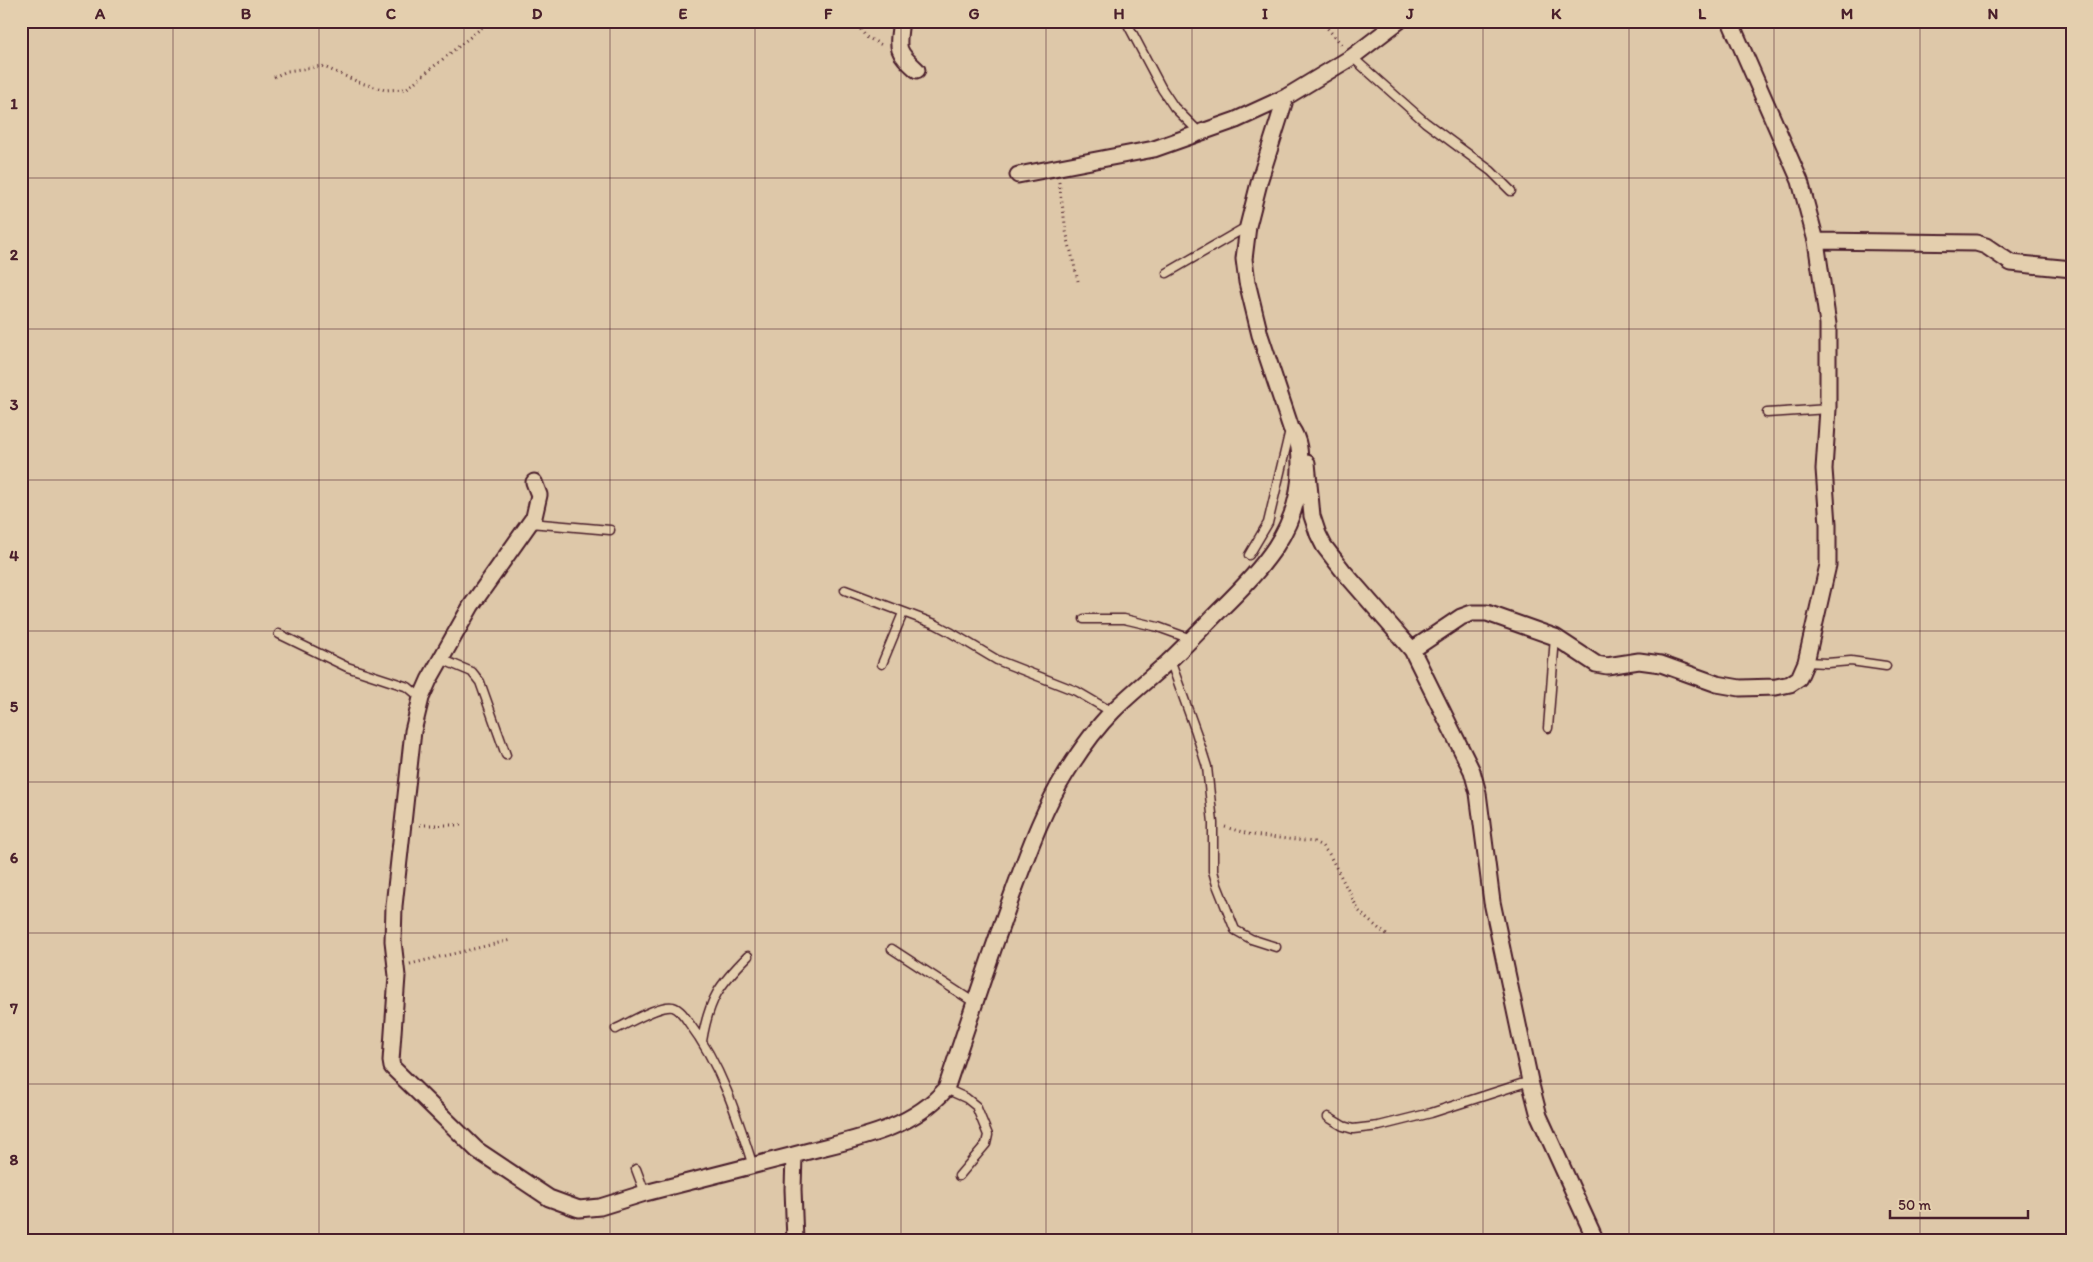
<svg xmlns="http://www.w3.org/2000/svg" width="2093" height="1262" viewBox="0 0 2093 1262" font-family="Itim,sans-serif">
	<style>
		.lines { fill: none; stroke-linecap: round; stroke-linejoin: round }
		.lane-casing { stroke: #4a1f2b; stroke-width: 11 }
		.street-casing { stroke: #4a1f2b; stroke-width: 19 }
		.path { stroke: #4a1f2b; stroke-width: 3; stroke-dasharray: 1 4; stroke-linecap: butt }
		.lane { stroke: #e4cfae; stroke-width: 8 }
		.street { stroke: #e4cfae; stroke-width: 15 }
		.grid { fill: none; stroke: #4a1f2b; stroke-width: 1; stroke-opacity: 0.55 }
		.neatline { fill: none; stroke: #4a1f2b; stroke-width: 2 }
		.grid-label { font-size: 16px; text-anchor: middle; font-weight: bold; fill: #4a1f2b }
	</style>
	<rect width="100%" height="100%" fill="#dec8a9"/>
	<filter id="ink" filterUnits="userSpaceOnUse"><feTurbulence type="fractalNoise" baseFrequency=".02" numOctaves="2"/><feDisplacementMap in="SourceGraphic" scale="10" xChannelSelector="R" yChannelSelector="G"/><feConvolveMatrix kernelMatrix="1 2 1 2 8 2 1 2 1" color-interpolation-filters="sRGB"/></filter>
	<g filter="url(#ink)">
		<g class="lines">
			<g class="lane-casing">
				<path id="lane" d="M1126 21 1162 89 1174 107 1200 133
					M1352 57 1425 122 1491 171 1511 191
					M1167 273 1248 226
					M1767 413 1828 409
					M530 523 610 530
					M1249 555 1268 523 1290 430
					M845 590 935 624 950 632 997 660 1076 691 1112 712
					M1084 619H1124L1158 627 1191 639
					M279 634 347 667 408 687 421 698
					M441 659 472 672 480 682 506 755
					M1170 660 1196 732 1207 767 1213 823V871L1217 885 1235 930 1251 939 1276 947
					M1806 662 1827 663 1851 661 1886 666
					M882 664 903 613
					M1548 728 1555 637
					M892 949 975 1003
					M616 1029C629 1023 660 1004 673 1007 680 1009 685 1017 689 1023 721 1065 737 1116 753 1166
					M702 1041C709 999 719 985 748 956
					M946 1089 966 1098 976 1106 988 1135 986 1144 959 1176
					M1328 1117 1343 1126 1353 1129 1379 1126 1431 1113 1530 1081
					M636 1169 645 1193"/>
			</g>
			<g class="street-casing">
				<path id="street" d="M901 21C897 49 896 51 917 70
					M1018 175 1154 149 1236 120 1286 97
					M1816 241 1976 243 1986 246 2011 263 2072 269
					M1307 463 1312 516 1318 534 1324 546 1344 572 1412 650 1472 771 1478 793 1492 902 1530 1081 1539 1116 1596 1241
					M534 482 539 495 534 517 471 606 429 680 421 698 413 731 394 906 393 941 397 976 391 1061 392 1067 477 1150 549 1198 579 1209 600 1207 645 1193 794 1155
					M1412 650 1461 617 1472 613H1487L1555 637 1596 664 1607 666 1639 661 1661 664 1717 684 1740 688 1776 687 1790 684 1799 678 1806 662 1828 565V524L1824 469 1828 409V324L1816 241 1800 181 1730 21
					M795 1241 793 1189 794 1155C847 1140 908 1133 946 1089 968 1023 990 956 1014 890 1029 850 1043 810 1066 773 1079 752 1095 729 1113 711 1130 694 1150 678 1168 662 1186 645 1203 627 1220 610 1261 570 1300 529 1300 469 1300 453 1300 441 1291 428L1260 335 1247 282 1244 259 1248 226 1260 179 1286 97 1352 57 1399 21"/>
			</g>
			<path class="path" d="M855 21 866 37 882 45
				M1321 21 1342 45
				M274 77 287 71 322 66 361 83 385 90 406 89 490 21
				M1059 182 1066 231 1078 281
				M420 825H465
				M1225 827 1252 835 1314 842 1322 846 1329 854 1359 911 1367 919 1388 936
				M410 964 511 940"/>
			<use href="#lane" class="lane"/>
			<use href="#street" class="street"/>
		</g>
	</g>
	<path class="grid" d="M173 21V1241M319 21V1241M464 21V1241M610 21V1241M755 21V1241M901 21V1241M1046 21V1241M1192 21V1241M1338 21V1241M1483 21V1241M1629 21V1241M1774 21V1241M1920 21V1241M21 178H2072M21 329H2072M21 480H2072M21 631H2072M21 782H2072M21 933H2072M21 1084H2072"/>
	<rect width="2093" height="1262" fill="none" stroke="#e4cfae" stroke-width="55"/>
	<path d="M1890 1210v8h138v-8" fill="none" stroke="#4a1f2b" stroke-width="2.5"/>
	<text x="1898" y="1210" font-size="15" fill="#4a1f2b" stroke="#e4cfae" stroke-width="4" paint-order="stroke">50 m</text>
	<rect x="28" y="28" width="2038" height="1206" class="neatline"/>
	<g class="grid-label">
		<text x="100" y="19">A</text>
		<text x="246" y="19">B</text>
		<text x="391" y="19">C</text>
		<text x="537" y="19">D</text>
		<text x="683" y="19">E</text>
		<text x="828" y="19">F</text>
		<text x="974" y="19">G</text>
		<text x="1119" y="19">H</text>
		<text x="1265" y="19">I</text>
		<text x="1410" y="19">J</text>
		<text x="1556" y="19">K</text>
		<text x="1702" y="19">L</text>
		<text x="1847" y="19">M</text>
		<text x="1993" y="19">N</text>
		<text x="14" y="109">1</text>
		<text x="14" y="260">2</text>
		<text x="14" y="410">3</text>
		<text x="14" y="561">4</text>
		<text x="14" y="712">5</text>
		<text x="14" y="863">6</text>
		<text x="14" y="1014">7</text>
		<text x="14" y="1165">8</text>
	</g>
</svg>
